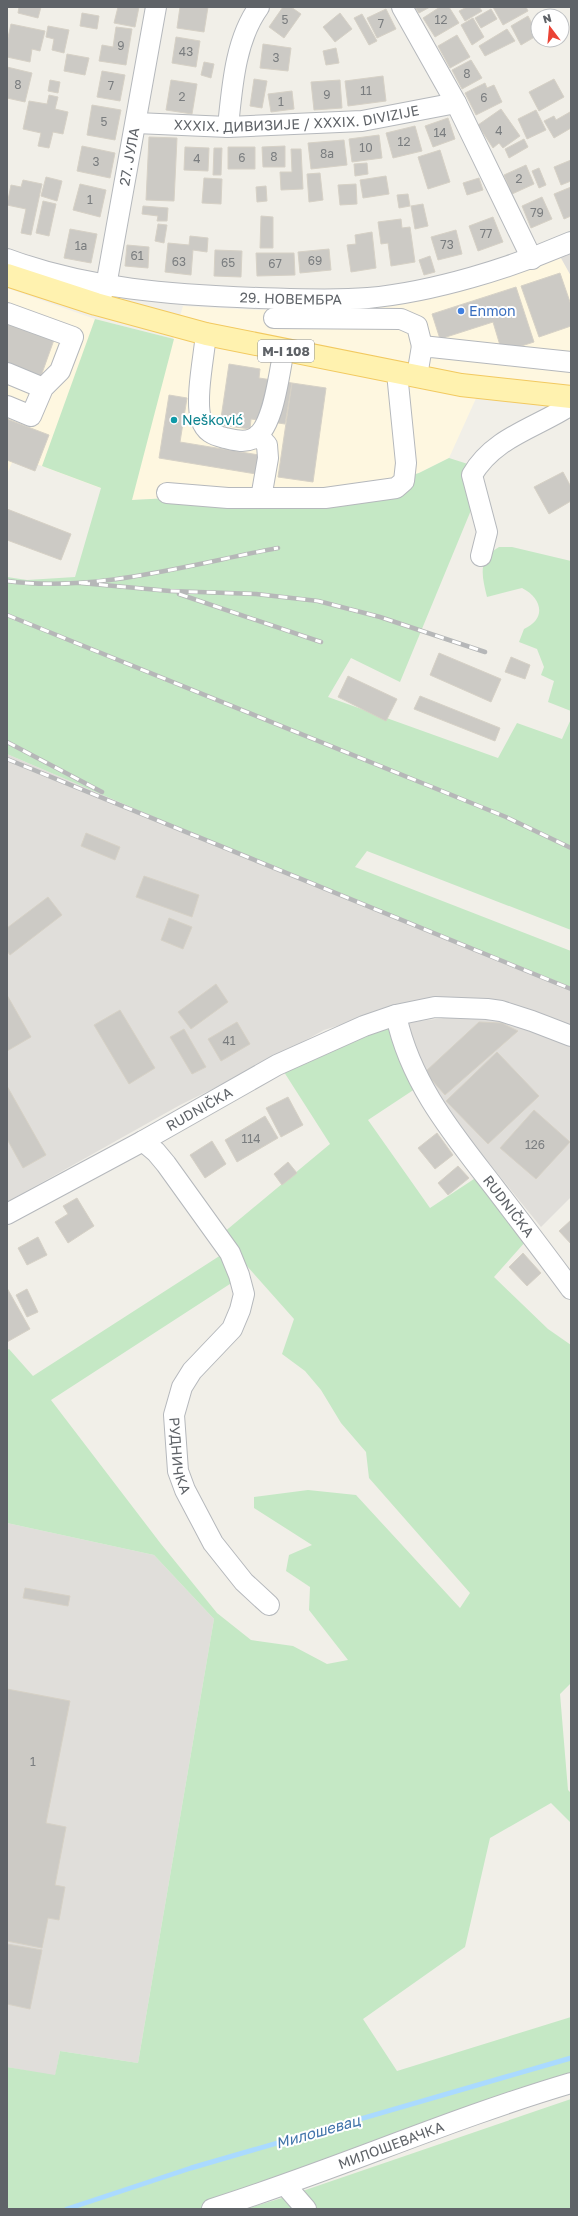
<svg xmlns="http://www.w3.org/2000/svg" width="578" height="2216" font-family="'Golos Text',sans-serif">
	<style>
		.commercial { fill: #fef7e0 }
		.industrial { fill: #e0deda }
		.green { fill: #c5e8c5 }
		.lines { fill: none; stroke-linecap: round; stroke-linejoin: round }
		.stream { stroke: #aadaff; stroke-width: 5 }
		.building { fill: #cccac5; stroke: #d6d1c6 }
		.minor-casing { stroke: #b5b8bc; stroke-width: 22 }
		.major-casing { stroke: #f2c960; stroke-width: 24 }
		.minor { stroke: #fff; stroke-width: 20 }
		.major { stroke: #fff2af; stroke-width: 22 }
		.rail-casing { stroke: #b6b7b8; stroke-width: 4.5 }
		.rail { stroke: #fff; stroke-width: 3; stroke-dasharray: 9; stroke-linecap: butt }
		.shop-dot { fill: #3f7fe0; stroke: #fff; stroke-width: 1.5 }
		.culture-dot { fill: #0f9aa8; stroke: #fff; stroke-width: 1.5 }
		.labels { text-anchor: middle; stroke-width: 4; stroke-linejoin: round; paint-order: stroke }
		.number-label { font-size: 12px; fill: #7a7d7f }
		.shield { fill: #fff; stroke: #8f9295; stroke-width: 1 }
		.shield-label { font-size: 13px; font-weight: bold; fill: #5f6368 }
		.street-label { font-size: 14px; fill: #5f6368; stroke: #fff }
		.shop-label { font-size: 14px; fill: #366cbe; stroke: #fff; text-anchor: start }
		.culture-label { font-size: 14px; fill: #0d838f; stroke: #fff; text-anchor: start }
		.water-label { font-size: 15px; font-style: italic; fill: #4174aa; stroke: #fff }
	</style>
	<rect width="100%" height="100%" fill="#f1efe8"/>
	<path class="commercial" d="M561 258 571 276V404L478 394 449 458 419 473 393 481 322 490 132 500 15 456 7 474V288L95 319 173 339 183 306 259 310 363 307 405 303 458 292Z"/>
	<path class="industrial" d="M571 253V276L561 258Z
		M7 754 224 847 571 987V1025L488 1001 451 997 407 1004 324 1030 263 1064 180 1105 7 1202Z
		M452 1017 499 1021 541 1032 571 1046V1197L541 1227 424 1083 403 1023Z
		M7 1523 154 1555 214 1619 138 2063 60 2051 55 2076 7 2067Z"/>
	<path class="green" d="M95 319 174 339 132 500 322 490 393 481 419 473 449 458 471 465 481 486 400 682 351 658 328 697 498 758 517 723 562 739 571 719V930L367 851 355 867 571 951V987L224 847 7 754V577L27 580 75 577 101 488 42 466Z
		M499 547H512L571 561V711L548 702 554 681 541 675 544 667 537 649 519 642 524 629C547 619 542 598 522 588L487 597C482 576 477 559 499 547Z
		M403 1023 424 1083 368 1120 430 1208 477 1177 526 1241 494 1277 548 1329 571 1345V1683L560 1694 568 1790 571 1793V1823L551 1803 490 1838 465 1947 363 2019 397 2071 571 2017V2085L204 2209H7V2067L55 2075 60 2051 138 2063 214 1619 154 1555 7 1523V1350L9 1349 33 1376 221 1255 233 1282 51 1400 161 1544 217 1613 251 1640 293 1646 327 1664 348 1660 309 1610 310 1587 286 1571 289 1555 312 1545 254 1508V1497L308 1490 356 1495 460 1608 470 1593 369 1478 366 1452 341 1423 321 1390 305 1371 282 1354 294 1319 231 1248 223 1233 330 1144 284 1072 356 1037Z
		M571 2099V2209H246L285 2197Z"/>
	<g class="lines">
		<path class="stream" d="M67 2209 191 2168 571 2058"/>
	</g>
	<path class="building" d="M19 7H41L38 18 18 13Z
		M118 7H139L135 27 114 23Z
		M180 7H208L204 32 177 28Z
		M283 7H291L301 14 284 38 269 27Z
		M415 7H430L419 13Z
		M440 7H449L459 23 435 37 423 18Z
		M467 7H479L482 11 465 21 459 11Z
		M493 7H526L528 11 503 25Z
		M386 9 396 29 377 38 367 18Z
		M491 9 497 19 481 28 475 18Z
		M82 13 99 16 97 29 80 26Z
		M340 13 352 29 335 42 323 27Z
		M362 14 377 41 369 45 354 18Z
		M528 16 538 35 521 45 511 26Z
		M473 18 484 37 472 45 461 25Z
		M11 24 45 31 40 51 32 49 30 62 7 57V42Z
		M48 26 69 30 64 53 52 50 54 39 46 37Z
		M116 27 132 29 126 65 99 61 102 45 113 47Z
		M507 29 515 41 485 56 479 46Z
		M457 35 470 57 450 68 438 46Z
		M176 37 200 41 196 67 172 63Z
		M263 44 291 48 288 71 260 68Z
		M336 48 339 63 326 65 323 51Z
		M67 54 89 58 85 75 64 71Z
		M471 60 482 78 462 89 452 70Z
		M204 62 214 64 211 78 201 75Z
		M7 67 32 73 25 102 7 98Z
		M102 71 125 75 120 101 97 97Z
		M383 76 386 101 348 106 345 81Z
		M254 79 267 81 262 108 250 106Z
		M554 79 564 97 539 111 529 92Z
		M50 80 60 82 58 93 48 91Z
		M171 80 197 84 192 114 166 110Z
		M340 80 342 108 314 110 311 82Z
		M485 83 487 88 494 85 502 102 476 115 465 93Z
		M292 91 294 109 271 112 268 94Z
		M49 95 58 97 55 109 68 112 63 134 53 132 49 148 38 146 41 133 23 129 29 101 47 104Z
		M92 105 121 110 115 140 87 135Z
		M501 109 520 136 503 148 499 143 493 148 478 125Z
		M536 110 546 130 527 139 518 119Z
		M570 112 571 128 554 138 544 121 554 116 556 120Z
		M448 118 455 139 433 147 425 126Z
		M415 126 422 151 393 158 386 133Z
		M379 135 382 158 352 162 349 139Z
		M149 137 177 138 174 201 146 200Z
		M524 139 528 147 509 158 505 149Z
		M344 140 347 165 311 169 308 143Z
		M82 146 115 153 110 178 77 171Z
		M285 146V167H263L262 147Z
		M185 147 209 148 208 171 184 170Z
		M228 147H255V169H228Z
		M214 148H222L221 175H213Z
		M291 149H301L303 189 281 190 280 172H292Z
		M440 150 450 182 428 189 418 157Z
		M571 160V181L561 185 554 167Z
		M367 163 368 174 355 176 354 164Z
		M526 165 534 184 512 194 504 175Z
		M539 168 546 185 539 188 532 171Z
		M320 173 323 200 309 202 307 174Z
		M386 176 389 194 363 198 360 180Z
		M46 177 62 181 57 201 41 196Z
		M204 178 222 179 221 204 202 203Z
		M479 178 483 190 467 195 463 183Z
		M23 180 42 184 31 235 21 233 26 209 7 205 11 185 21 187Z
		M80 184 106 190 100 217 73 210Z
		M356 184 357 204 340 205 338 185Z
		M266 186 267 201 257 202 256 187Z
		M571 187V216L564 219 554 194Z
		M408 194 410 206 399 208 397 195Z
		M542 197 552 219 531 228 522 206Z
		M43 201 56 204 49 236 36 233Z
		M423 204 428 226 415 229 411 206Z
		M143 206 168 208 167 221H157L158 216 142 214Z
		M261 216 273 217V248H260Z
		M493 217 503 242 478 251 469 226Z
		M401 219 402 228 410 227 415 262 391 266 388 243 381 244 378 222Z
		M158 224 167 225 164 243 155 241Z
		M70 229 97 234 91 263 64 258Z
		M456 230 462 254 438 260 431 237Z
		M372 232 376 268 351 272 347 245 356 244 355 235Z
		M190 236 208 238 207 252 193 250 191 275 165 272 168 243 189 245Z
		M127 245 149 247 148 268 125 266Z
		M329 249 331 270 300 273 298 252Z
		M215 250 242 251 241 277 214 276Z
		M256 253H294L295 275 257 276Z
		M430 256 435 272 424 275 419 260Z
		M560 273 571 305V326L539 337 521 286Z
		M516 287 534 342 502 352 493 322 440 339 432 314Z
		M7 319 55 337 41 376 7 363Z
		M229 364 260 369 259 378 292 383 285 424 251 419 250 429 220 425Z
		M292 383 326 388 313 482 278 477Z
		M169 395 187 398 180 442 259 455 256 474 159 458Z
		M7 419 49 435 35 471 7 460Z
		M563 472 571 487V501L549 514 534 487Z
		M7 509 71 534 61 560 7 540Z
		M439 653 501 679 491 702 430 675Z
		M511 657 530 665 525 679 505 672Z
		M348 676 397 699 386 721 338 697Z
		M420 696 500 728 495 741 414 709Z
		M86 833 120 847 115 860 81 846Z
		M144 876 199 895 192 917 136 897Z
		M48 897 62 915 10 955 7 951V928Z
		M169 918 192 927 183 949 161 940Z
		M216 984 228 1002 191 1029 178 1012Z
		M7 995 31 1037 7 1051Z
		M120 1010 155 1068 129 1084 94 1025Z
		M237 1022 250 1044 221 1061 208 1039Z
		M479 1022 502 1023 518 1031 445 1095 425 1072Z
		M184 1029 206 1067 192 1074 170 1037Z
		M497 1052 539 1096 488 1144 446 1101Z
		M7 1086 46 1155 23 1168 7 1139Z
		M288 1097 303 1125 281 1137 266 1108Z
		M534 1110 570 1142 536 1179 500 1148Z
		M265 1116 278 1138 237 1162 225 1140Z
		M437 1133 453 1155 435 1169 418 1148Z
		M212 1141 226 1164 205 1178 190 1155Z
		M288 1162 297 1173 282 1185 274 1174Z
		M458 1166 469 1178 448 1195 438 1183Z
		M77 1198 94 1226 68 1243 55 1222 68 1214 63 1206Z
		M571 1220V1244L559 1231Z
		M38 1237 47 1255 27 1265 18 1248Z
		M523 1253 541 1273 527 1286 509 1267Z
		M7 1288 30 1329 7 1342Z
		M27 1289 38 1312 27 1317 16 1295Z
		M25 1588 70 1596 68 1606 23 1598Z
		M7 1689 70 1701 46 1823 66 1827 55 1885 65 1887 59 1920 48 1918 42 1948 7 1941Z
		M7 1944 42 1950 30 2009 7 2004Z"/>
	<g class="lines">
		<g class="minor-casing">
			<g id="minor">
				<path d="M402 7 456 103 532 259"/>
				<path id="s1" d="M136 123 228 127 362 121 456 103"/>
				<path d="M228 127C232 88 235 40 259 7"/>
				<path id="s2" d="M7 259C88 289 173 295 259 298 295 299 332 301 368 298 433 292 511 268 571 242"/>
				<path id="s3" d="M100 297 106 286 156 7"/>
				<path d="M7 313 73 337 60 371 43 388 31 416 7 406"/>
				<path d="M274 318 401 319 417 326 422 346"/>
				<path d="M206 334C204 356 195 399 201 419 205 432 213 435 225 438 234 440 243 443 252 439 274 431 279 371 284 350"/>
				<path d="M7 373 43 388"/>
				<path d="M417 376 422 346 571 362"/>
				<path d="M167 493 228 498H261L268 458 267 445 258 435"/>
				<path d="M261 498H325L396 488 404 481 406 463 397 373"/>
				<path d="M481 556 487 532 472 475C494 437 536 428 571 405"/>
				<path id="s4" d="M396 1015C410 1083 453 1134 494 1187 520 1221 546 1255 571 1289"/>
				<path id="s5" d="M143 1141 156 1152 166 1164 230 1253 239 1275 244 1294 240 1310 232 1329 192 1371 182 1387 174 1415 178 1471 185 1490 213 1543 244 1582 269 1605"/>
				<path id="s6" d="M7 1214 143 1141 277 1065 364 1026 396 1015 435 1007 487 1009 501 1011 532 1021 571 1036"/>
				<path d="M286 2186 306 2209"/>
				<path id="s7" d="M212 2209C333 2171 449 2119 571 2083"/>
			</g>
		</g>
		<g class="major-casing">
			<path id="major" d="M7 275 96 304 206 334 461 385 571 397"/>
		</g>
		<use href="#minor" class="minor"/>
		<use href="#major" class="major"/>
		<g class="rail-casing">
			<path id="rail" d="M7 581C94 593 192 564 278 548
				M81 583 170 591 256 594 318 601 380 617 485 652
				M179 594 321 642
				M7 615 506 817 571 848
				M7 742 102 792
				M7 759 571 989"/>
		</g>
		<use href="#rail" class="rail"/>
	</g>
	<circle class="shop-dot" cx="461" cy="311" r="4"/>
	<circle class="culture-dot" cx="174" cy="420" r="4"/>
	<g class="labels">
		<g class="number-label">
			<text x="285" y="24">5</text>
			<text x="441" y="24">12</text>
			<text x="381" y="28">7</text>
			<text x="121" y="50">9</text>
			<text x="186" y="56">43</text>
			<text x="276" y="62">3</text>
			<text x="467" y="78">8</text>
			<text x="18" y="89">8</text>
			<text x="111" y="90">7</text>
			<text x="366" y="95">11</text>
			<text x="327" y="99">9</text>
			<text x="182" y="101">2</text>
			<text x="484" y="102">6</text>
			<text x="281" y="106">1</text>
			<text x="104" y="126">5</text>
			<text x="499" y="135">4</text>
			<text x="440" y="137">14</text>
			<text x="404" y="146">12</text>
			<text x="366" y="152">10</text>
			<text x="327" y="158">8a</text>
			<text x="274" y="161">8</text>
			<text x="242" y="162">6</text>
			<text x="197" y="163">4</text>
			<text x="96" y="166">3</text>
			<text x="519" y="183">2</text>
			<text x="90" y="204">1</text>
			<text x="537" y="217">79</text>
			<text x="486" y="238">77</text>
			<text x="447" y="249">73</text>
			<text x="81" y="250">1a</text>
			<text x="137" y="260">61</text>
			<text x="315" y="265">69</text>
			<text x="179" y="266">63</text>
			<text x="228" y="267">65</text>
			<text x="275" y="268">67</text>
			<text x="229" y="1045">41</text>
			<text x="251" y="1143">114</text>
			<text x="535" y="1149">126</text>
			<text x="33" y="1766">1</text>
		</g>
		<rect class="shield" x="258" y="340" width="56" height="22" rx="3"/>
		<g class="shield-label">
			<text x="286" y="356">M-I 108</text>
		</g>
		<g class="street-label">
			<text dy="5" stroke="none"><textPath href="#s1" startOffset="161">XXXIX. ДИВИЗИЈЕ / XXXIX. DIVIZIJE</textPath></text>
			<text dy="5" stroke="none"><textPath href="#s3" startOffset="144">27. ЈУЛА</textPath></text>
			<text dy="5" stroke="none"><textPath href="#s2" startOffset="288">29. НОВЕМБРА</textPath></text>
			<text dy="5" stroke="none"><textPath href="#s6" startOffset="219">RUDNIČKA</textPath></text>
			<text dy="5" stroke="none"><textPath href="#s4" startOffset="224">RUDNIČKA</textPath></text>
			<text dy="5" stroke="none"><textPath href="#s5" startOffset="370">РУДНИЧКА</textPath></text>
			<text dy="5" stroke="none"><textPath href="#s7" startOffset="190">МИЛОШЕВАЧКА</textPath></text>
		</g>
		<g class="shop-label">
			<text x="469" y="316">Enmon</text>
		</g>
		<g class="culture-label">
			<text x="182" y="425">Nešković</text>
		</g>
		<g class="water-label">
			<text transform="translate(318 2132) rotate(-16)" y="5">Милошевац</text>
		</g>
	</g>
	<rect width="578" height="2216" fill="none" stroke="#5f6368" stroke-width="16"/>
	<g transform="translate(550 28) rotate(344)"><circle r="19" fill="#ffffff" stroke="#bfc1c3"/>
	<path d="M0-3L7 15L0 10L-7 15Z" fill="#ea4335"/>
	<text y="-6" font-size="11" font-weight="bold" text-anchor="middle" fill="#5f6368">N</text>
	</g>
</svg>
